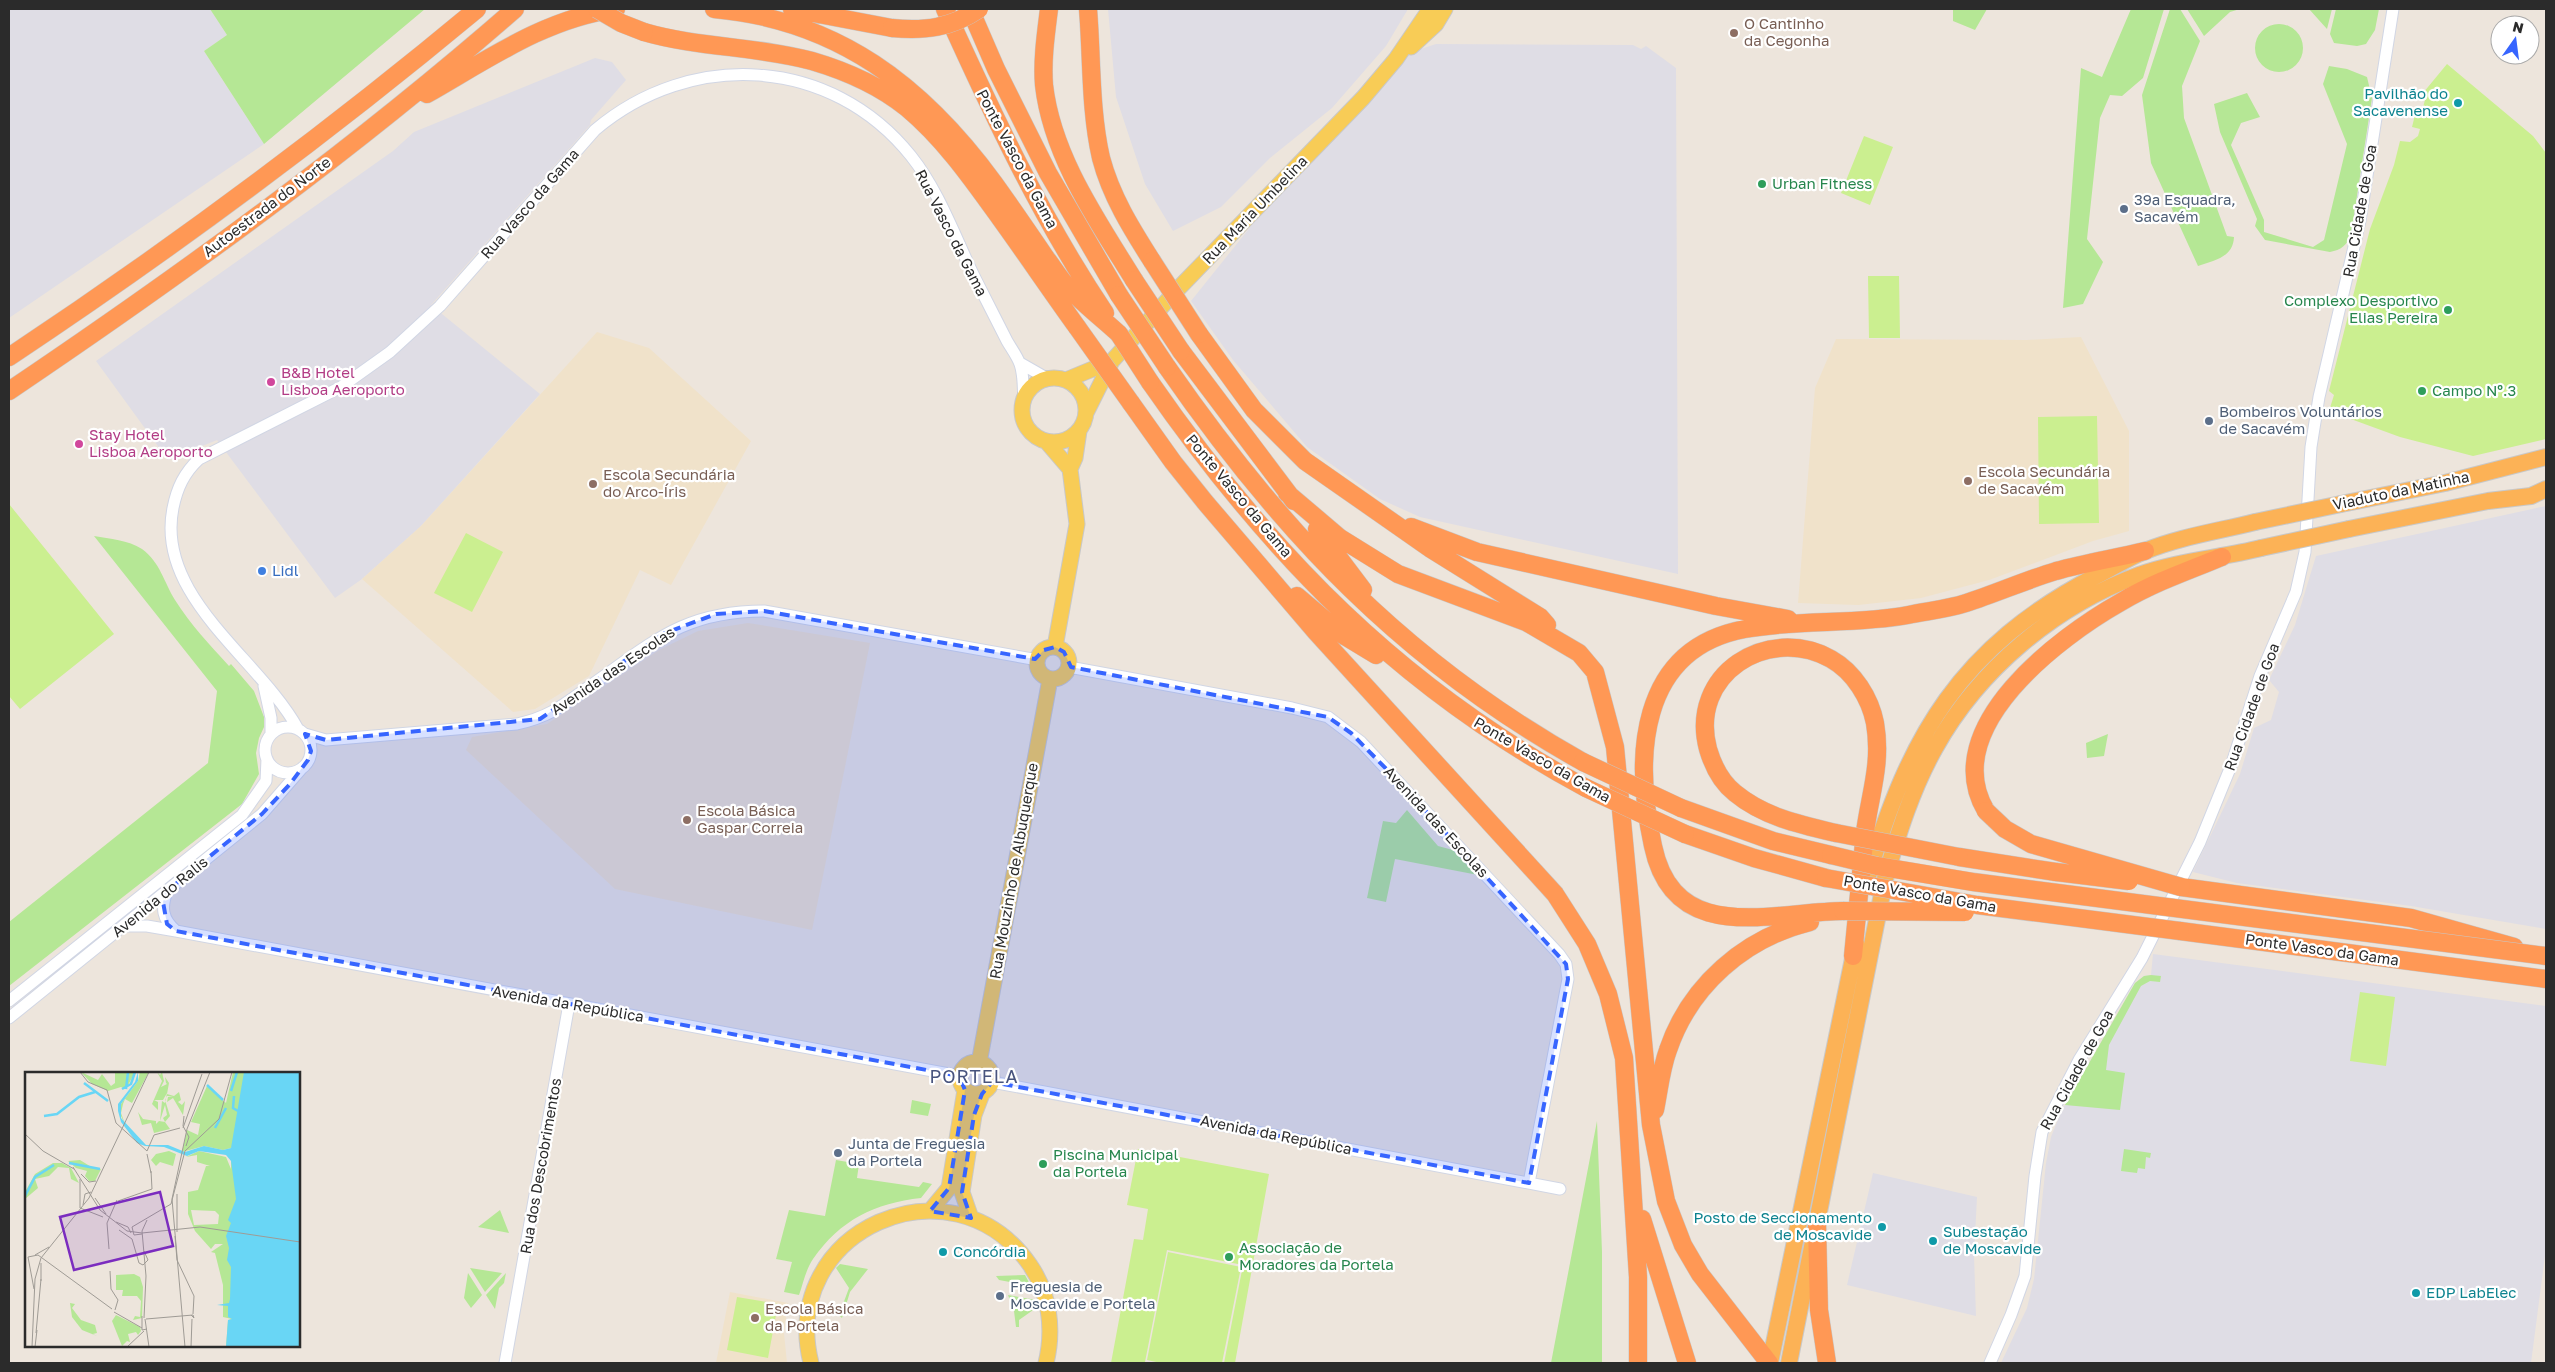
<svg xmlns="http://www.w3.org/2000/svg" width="2555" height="1372" font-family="'Golos Text',sans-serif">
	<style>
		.industrial { fill: #dfdde5 }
		.education { fill: #f0e2ca }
		.green { fill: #b5e795 }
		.pitch { fill: #cbef90 }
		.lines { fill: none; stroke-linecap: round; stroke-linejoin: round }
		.tertiary-casing { stroke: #d1d6e4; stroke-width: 13 }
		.primary-casing { stroke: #c8c8c8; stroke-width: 17 }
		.trunk-casing { stroke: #c8c8c8; stroke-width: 18 }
		.motorway-casing { stroke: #c8c8c8; stroke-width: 19 }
		.tertiary { stroke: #fff; stroke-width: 11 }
		.primary { stroke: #f8cc56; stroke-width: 15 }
		.trunk { stroke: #fcb256; stroke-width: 16 }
		.motorway { stroke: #ff9855; stroke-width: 18 }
		.trunk-bridge-casing { stroke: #c8c8c8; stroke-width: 18; stroke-linecap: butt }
		.motorway-bridge-casing { stroke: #c8c8c8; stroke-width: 19; stroke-linecap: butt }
		.trunk-bridge { stroke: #fcb256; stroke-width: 16 }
		.motorway-bridge { stroke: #ff9855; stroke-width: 18 }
		.marked { fill: #3765ff; fill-opacity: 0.2; stroke: #3765ff; stroke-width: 4; stroke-dasharray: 10 6; stroke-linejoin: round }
		.education-dot { fill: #8d6e63; stroke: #fff; stroke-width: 2 }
		.culture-dot { fill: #0f9aa8; stroke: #fff; stroke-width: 2 }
		.leisure-dot { fill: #2e9e5b; stroke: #fff; stroke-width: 2 }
		.service-dot { fill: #5c6f8a; stroke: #fff; stroke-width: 2 }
		.hotel-dot { fill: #d1479c; stroke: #fff; stroke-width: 2 }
		.shop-dot { fill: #3f7fe0; stroke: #fff; stroke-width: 2 }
		.labels { text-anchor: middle; stroke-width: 4.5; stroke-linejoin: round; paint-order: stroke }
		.education-label { font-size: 15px; fill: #785e54; stroke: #fff; text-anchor: start }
		.culture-label { font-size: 15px; fill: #0d838f; stroke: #fff; text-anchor: start }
		.street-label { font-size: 15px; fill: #2b2b2b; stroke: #fff }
		.leisure-label { font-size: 15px; fill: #27864d; stroke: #fff; text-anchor: start }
		.service-label { font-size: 15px; fill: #4e5e75; stroke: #fff; text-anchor: start }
		.hotel-label { font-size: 15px; fill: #b23c85; stroke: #fff; text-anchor: start }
		.shop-label { font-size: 15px; fill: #366cbe; stroke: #fff; text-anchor: start }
		.quarter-label { font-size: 18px; letter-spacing: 1px; fill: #48547e; stroke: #fff }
		.inset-river { fill: none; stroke: #69d6f5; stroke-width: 2.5 }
		.inset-road { fill: none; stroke: #9f9b95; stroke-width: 1 }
		.view { fill: #7b2cbf; fill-opacity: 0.15; stroke: #7b2cbf; stroke-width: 2.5 }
		.inset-edge { fill: none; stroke: #2b2b2b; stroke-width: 2.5 }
	</style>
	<rect width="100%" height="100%" fill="#ede5dc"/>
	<path class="industrial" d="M9 9H210L227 35 204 51 264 144 9 318Z
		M1108 9H1408L1386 46 1332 108 1270 158 1221 207 1173 231 1145 184 1116 97Z
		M1436 44 1633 45 1641 49 1646 46 1676 68 1678 574 1420 517 1380 499 1307 447 1233 360 1191 301 1256 220 1409 53Z
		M595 58 612 62 626 80 591 120 590 125 431 305 540 394 421 526 362 579 335 598 217 440 168 460 96 361 393 151 414 132Z
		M2546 506V929L2411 906 2237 883 2193 872 2240 774 2254 728 2271 720 2279 692 2269 680 2295 625 2316 556Z
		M2153 954 2546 1006V1248L2531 1363H2001L2027 1308 2034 1279 2046 1163 2051 1137 2061 1112 2135 983 2144 976 2151 975Z
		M1873 1173 1977 1197 1974 1255 1976 1316 1847 1285Z"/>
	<path class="education" d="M597 332 649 348 751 441 671 585 640 570 589 676 535 709 513 712 362 579 421 526Z
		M2081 337 2129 431V531L2093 541 1989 580 1921 598 1858 605 1798 603 1815 388 1836 339 2027 340Z
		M748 623 870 643 812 930 615 889 466 750 472 737 547 724 659 650 698 631Z
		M730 1292 788 1303 784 1333 787 1363H716Z"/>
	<path class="green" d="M210 9H425L264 144 204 51 227 35Z
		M1953 9H1987L1975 30 1953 21Z
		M2131 9H2164L2143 78 2122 96 2110 95 2100 118 2087 239 2103 262 2083 304 2063 308 2081 68 2102 77Z
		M2170 9H2180L2200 41 2182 86 2184 118 2227 236 2234 237C2233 258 2214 260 2198 266L2151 163 2142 95Z
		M2187 9H2240L2230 12 2204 36Z
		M2309 9H2332L2327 29Z
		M2336 9H2379L2375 30 2366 44 2357 46 2334 43 2330 34Z
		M2255 48a24 24 0 1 1 48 0a24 24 0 1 1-48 0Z
		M2329 66 2347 69 2367 77 2372 98 2351 235C2347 245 2341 250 2330 252L2265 240 2255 226 2257 219 2220 132 2214 104 2247 93 2260 117 2241 123 2231 145 2264 220V232L2313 247 2324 240 2347 144 2323 84Z
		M94 536C110 539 128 540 142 549 160 562 164 582 175 600 190 624 210 645 229 666L231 664 254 691 264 717V727L259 738 256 753 259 774 242 804 9 986V922L208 763 217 691Z
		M2108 734 2104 756 2087 758 2086 743Z
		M1407 810 1438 846 1453 850 1478 875 1395 859 1386 902 1367 898 1383 821 1396 823Z
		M2151 975 2161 976 2160 982 2150 981 2141 986 2109 1045 2106 1070 2125 1073 2120 1110 2065 1105 2135 983 2144 976Z
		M912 1100 931 1104 928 1116 910 1113Z
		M1597 1121 1602 1252V1363H1551Z
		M2124 1149 2151 1153 2150 1158 2146 1157 2145 1169 2138 1168 2137 1173 2121 1171Z
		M836 1160 859 1164 857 1178 919 1187 923 1182 932 1184 921 1198C875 1203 840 1220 813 1259 806 1269 803 1284 799 1295L784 1292 792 1262 776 1259 789 1210 825 1216Z
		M500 1210 509 1233 478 1227Z
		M840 1264 868 1269 850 1292 842 1318 839 1315 849 1288 836 1268Z
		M470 1268 502 1273 485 1292Z
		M468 1273 482 1295 471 1308 464 1298Z
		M506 1273 504 1283 499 1288 495 1309 486 1295Z
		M1025 1275 1031 1286 999 1280 996 1276Z
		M1008 1295 1036 1300 1038 1303 1036 1308 1019 1320V1327H1016L1014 1311Z"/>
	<path class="pitch" d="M2447 64 2533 136 2546 153V439L2473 456 2400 437 2329 411 2334 395 2329 391 2370 229 2394 165 2400 141 2410 142 2418 136 2420 129 2412 127 2415 115 2423 116 2424 114 2422 111 2426 96 2423 93Z
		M1864 136 1893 147 1870 205 1841 193Z
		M1868 276H1899L1900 338H1869Z
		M2097 416 2099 523 2039 524 2038 417Z
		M9 504 114 634 20 709 9 696Z
		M466 533 503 552 472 612 434 593Z
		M2360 992 2395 997 2386 1066 2350 1061Z
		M1138 1149 1269 1174 1235 1363H1224L1243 1265 1167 1250 1145 1362 1147 1363H1111L1134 1239 1143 1240 1148 1209 1127 1205Z
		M1168 1252 1241 1267 1222 1363H1161L1147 1360Z
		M737 1297 778 1304 768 1358 727 1350Z"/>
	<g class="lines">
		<g class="tertiary-casing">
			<path id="tertiary" d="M1020 363 1048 379
				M1069 667 1292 708 1328 717 1361 742 1559 954 1566 964 1568 979 1529 1183
				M264 686 271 718V734
				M265 750a23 23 0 1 1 46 0a23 23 0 1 1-46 0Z
				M298 729C260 659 155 597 173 508 177 488 184 473 199 459L341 387 390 352 440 306 595 130C691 49 831 56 911 156 939 191 955 237 974 276 985 298 996 319 1007 341 1011 348 1017 356 1020 364 1024 375 1023 389 1024 401
				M305 734 326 740 517 724C549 717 562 706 587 688 651 644 682 611 764 611L1038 660
				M167 891C161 908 162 919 176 931
				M123 926H147L176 931 960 1076
				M9 1001 242 815 266 781 267 759
				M9 1018 262 814 303 767
				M992 1082 1560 1189
				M505 1363 569 1004
				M1990 1363 2011 1315 2025 1276 2035 1176 2042 1132 2079 1060 2142 958 2200 842 2231 766 2260 676 2296 592 2305 552 2311 447 2319 397 2360 221 2393 9"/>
		</g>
		<g class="primary-casing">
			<path id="primary" d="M1411 47 1436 24 1445 9
				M1022 410a32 32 0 1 1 64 0a32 32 0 1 1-64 0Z
				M1066 380 1112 361
				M1086 413 1112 361 1176 291 1363 98 1396 59 1430 9
				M1046 441 1070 469 1077 524 1055 647
				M1070 469 1075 458 1079 431
				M1037 663a16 16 0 1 1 32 0a16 16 0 1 1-32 0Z
				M960 1078a16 16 0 1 1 32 0a16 16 0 1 1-32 0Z
				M979 1063 1050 679
				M930 1211 949 1188 965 1090
				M971 1218 962 1192 974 1115 982 1094
				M811 1363C778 1230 952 1153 1030 1265 1050 1294 1054 1330 1046 1363"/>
		</g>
		<g class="trunk-casing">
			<path id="trunk" d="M2341 504 2445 483 2546 457
				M2349 529 2488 501 2531 496 2546 489
				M1868 876C1909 735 1961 647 2094 577 2111 569 2127 558 2145 551 2179 537 2219 531 2255 522
				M1770 1363 1856 944
				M1789 1363 1885 879C1898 834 1912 789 1935 748 1979 669 2055 606 2139 575 2178 561 2221 558 2261 548"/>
		</g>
		<g class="motorway-casing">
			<path id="motorway" d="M714 9C838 20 923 86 994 183 1012 208 1029 233 1046 258 1054 268 1060 280 1069 288 1084 305 1103 319 1119 334
				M792 9 892 28
				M945 9C992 113 1041 218 1105 313
				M970 9 996 69 1048 173 1119 295
				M1049 9C1046 33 1042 60 1044 85 1052 156 1097 220 1134 280
				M1088 9C1092 58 1090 110 1101 158 1111 196 1131 228 1152 261
				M644 32C699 48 757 46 812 61 846 71 880 86 907 108 944 139 972 179 1000 218 1026 254 1051 291 1077 327
				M427 94C487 60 546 18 616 9
				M1199 334 1254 410 1305 461 1431 549 1540 617 1547 625
				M1181 351 1294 501
				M9 357C170 250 328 133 477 9
				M1167 367C1282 533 1404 662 1583 762
				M1150 382C1270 555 1400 688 1586 788
				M9 391C184 273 356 148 515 9
				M1131 403 1173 462 1205 502 1316 632 1555 894 1587 944 1608 994 1624 1058 1638 1277V1363
				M1287 493 1340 538 1398 574 1526 622 1579 653 1595 672 1615 747 1651 1125 1666 1201 1683 1245 1700 1274 1769 1363
				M1411 527 1477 552 1716 606 1788 619
				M1317 529 1363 590
				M1297 596 1343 635 1376 655
				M1681 808 1773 841 1831 855
				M1986 811C1937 728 2059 637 2121 602 2153 583 2187 571 2222 557
				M1836 833C1801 825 1764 817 1735 793 1721 782 1713 766 1708 749 1688 674 1768 624 1831 659 1854 672 1870 698 1875 723 1882 764 1870 794 1865 832 1861 873 1857 915 1853 956
				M1685 834 1754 858 1826 878
				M1959 857 2056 872
				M2181 887 2411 918 2514 947
				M1843 911C1770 912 1674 946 1653 846 1634 759 1637 649 1745 629 1799 619 1855 625 1908 615 1927 611 1948 609 1966 603 1997 593 2026 580 2056 571 2085 563 2116 558 2145 551
				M2180 931 2546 979
				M1655 1110C1659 1090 1661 1069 1668 1050 1690 985 1745 938 1810 922
				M1642 1219 1687 1363
				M1817 1223 1819 1310 1827 1363"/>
		</g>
		<use href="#tertiary" class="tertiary"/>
		<use href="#primary" class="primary"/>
		<use href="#trunk" class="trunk"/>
		<use href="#motorway" class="motorway"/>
		<g class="trunk-bridge-casing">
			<path id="trunk-bridge" d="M2255 522 2341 504
				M2261 548 2349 529"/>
		</g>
		<g class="motorway-bridge-casing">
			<path id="motorway-bridge" d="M597 9 621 23 644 32
				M892 28C925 31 951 28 979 9
				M1152 261 1199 334
				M1134 280 1181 351
				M1119 295 1167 367
				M1077 327 1131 403
				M1119 334 1150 382
				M1583 762 1681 808
				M1586 788 1685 834
				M1986 811 2005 829 2031 844 2181 887
				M1836 833 1959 857
				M1831 855 1877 866 1973 882 2546 956
				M2056 872 2129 881
				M1826 878 1977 905 2180 931
				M1843 911 1965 912"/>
		</g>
		<use href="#trunk-bridge" class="trunk-bridge"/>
		<use href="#motorway-bridge" class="motorway-bridge"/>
	</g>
	<path class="marked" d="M764 611 1035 659 1044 650 1055 647 1064 652 1071 667 1328 717 1351 733 1401 784 1566 964 1568 979 1529 1183 992 1082 982 1094 974 1115 962 1192 971 1218 930 1211 949 1188 965 1090 959 1076 176 931 167 924 163 902 167 891 262 814 290 784 308 760 311 751 305 734 326 740 540 719 665 633 716 614Z"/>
	<g class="education-dot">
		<circle cx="1734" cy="33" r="5"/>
		<circle cx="1968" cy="481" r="5"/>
		<circle cx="593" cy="484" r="5"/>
		<circle cx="687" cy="820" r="5"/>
		<circle cx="755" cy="1318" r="5"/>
	</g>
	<g class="culture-dot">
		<circle cx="2458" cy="103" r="5"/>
		<circle cx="1882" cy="1227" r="5"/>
		<circle cx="1933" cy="1241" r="5"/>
		<circle cx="943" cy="1252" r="5"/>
		<circle cx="2416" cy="1293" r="5"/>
	</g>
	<g class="leisure-dot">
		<circle cx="1762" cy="184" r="5"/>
		<circle cx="2448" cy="310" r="5"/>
		<circle cx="2422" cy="391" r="5"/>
		<circle cx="1043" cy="1164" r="5"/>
		<circle cx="1229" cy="1257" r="5"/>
	</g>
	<g class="service-dot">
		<circle cx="2124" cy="209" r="5"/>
		<circle cx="2209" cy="421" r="5"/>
		<circle cx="838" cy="1153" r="5"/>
		<circle cx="1000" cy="1296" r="5"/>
	</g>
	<g class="hotel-dot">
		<circle cx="271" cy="382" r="5"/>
		<circle cx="79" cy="444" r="5"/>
	</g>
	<circle class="shop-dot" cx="262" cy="571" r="5"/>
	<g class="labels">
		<g class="education-label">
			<text x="1744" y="29">O Cantinho<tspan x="1744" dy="17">da Cegonha</tspan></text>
			<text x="1978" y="477">Escola Secundária<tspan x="1978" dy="17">de Sacavém</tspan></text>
			<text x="603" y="480">Escola Secundária<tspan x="603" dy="17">do Arco-Íris</tspan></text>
			<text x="697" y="816">Escola Básica<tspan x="697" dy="17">Gaspar Correia</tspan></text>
			<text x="765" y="1314">Escola Básica<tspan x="765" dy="17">da Portela</tspan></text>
		</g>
		<g class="culture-label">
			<text x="2448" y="99" text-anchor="end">Pavilhão do<tspan x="2448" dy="17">Sacavenense</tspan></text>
			<text x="1872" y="1223" text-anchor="end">Posto de Seccionamento<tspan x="1872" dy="17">de Moscavide</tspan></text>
			<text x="1943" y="1237">Subestação<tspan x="1943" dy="17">de Moscavide</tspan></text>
			<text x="953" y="1257">Concórdia</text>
			<text x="2426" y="1298">EDP LabElec</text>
		</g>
		<g class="street-label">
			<text transform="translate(1017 159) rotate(62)" y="5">Ponte Vasco da Gama</text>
			<text transform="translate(530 204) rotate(-49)" y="5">Rua Vasco da Gama</text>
			<text transform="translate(267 207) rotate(-37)" y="5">Autoestrada do Norte</text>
			<text transform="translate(1255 210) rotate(-46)" y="5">Rua Maria Umbelina</text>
			<text transform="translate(2360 211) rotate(-80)" y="5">Rua Cidade de Goa</text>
			<text transform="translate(951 233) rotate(63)" y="5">Rua Vasco da Gama</text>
			<text transform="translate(2401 491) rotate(-12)" y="5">Viaduto da Matinha</text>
			<text transform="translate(1239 496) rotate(50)" y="5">Ponte Vasco da Gama</text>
			<text transform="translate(613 671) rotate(-34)" y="5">Avenida das Escolas</text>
			<text transform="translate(2252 707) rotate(-70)" y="5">Rua Cidade de Goa</text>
			<text transform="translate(1542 760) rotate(30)" y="5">Ponte Vasco da Gama</text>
			<text transform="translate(1436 822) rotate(47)" y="5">Avenida das Escolas</text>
			<text transform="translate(1014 871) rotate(-80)" y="5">Rua Mouzinho de Albuquerque</text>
			<text transform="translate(1920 894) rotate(10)" y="5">Ponte Vasco da Gama</text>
			<text transform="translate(160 897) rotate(-39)" y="5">Avenida do Ralis</text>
			<text transform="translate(2322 950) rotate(8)" y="5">Ponte Vasco da Gama</text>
			<text transform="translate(568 1004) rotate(10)" y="5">Avenida da República</text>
			<text transform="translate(2077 1070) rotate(-61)" y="5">Rua Cidade de Goa</text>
			<text transform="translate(1276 1135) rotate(11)" y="5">Avenida da República</text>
			<text transform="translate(541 1166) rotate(-80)" y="5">Rua dos Descobrimentos</text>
		</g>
		<g class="leisure-label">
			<text x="1772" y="189">Urban Fitness</text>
			<text x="2438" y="306" text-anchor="end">Complexo Desportivo<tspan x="2438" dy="17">Elias Pereira</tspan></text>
			<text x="2432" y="396">Campo Nº.3</text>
			<text x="1053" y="1160">Piscina Municipal<tspan x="1053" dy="17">da Portela</tspan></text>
			<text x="1239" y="1253">Associação de<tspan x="1239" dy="17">Moradores da Portela</tspan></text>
		</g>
		<g class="service-label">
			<text x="2134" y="205">39ª Esquadra,<tspan x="2134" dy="17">Sacavém</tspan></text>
			<text x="2219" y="417">Bombeiros Voluntários<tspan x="2219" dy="17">de Sacavém</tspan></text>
			<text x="848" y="1149">Junta de Freguesia<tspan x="848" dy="17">da Portela</tspan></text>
			<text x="1010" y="1292">Freguesia de<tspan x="1010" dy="17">Moscavide e Portela</tspan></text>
		</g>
		<g class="hotel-label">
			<text x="281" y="378">B&amp;B Hotel<tspan x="281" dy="17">Lisboa Aeroporto</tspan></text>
			<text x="89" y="440">Stay Hotel<tspan x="89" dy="17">Lisboa Aeroporto</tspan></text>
		</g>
		<g class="shop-label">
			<text x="272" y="576">Lidl</text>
		</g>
		<g class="quarter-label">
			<text x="974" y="1083">PORTELA</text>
		</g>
	</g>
	<g transform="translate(25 1072)">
		<rect width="275" height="275" fill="#ede5dc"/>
		<path d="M56 0 73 8 77 2 86 14 90 11V0H110L101 17 96 15 83 19 67 12ZM115 0H124L107 31 100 27 98 32 96 41 100 52 95 42 96 32 113 9ZM132 0 135 3 137 0 139 9 136 15 142 12 141 11 140 5 144 11 142 22 149 24 154 20 156 28 153 30 157 33 160 29 158 43 148 26 142 30 143 25 148 24H142L140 28 145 44 140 50 138 46 142 43 140 33 135 49 137 29 140 31 142 21 138 28H129L133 30V38L127 32 137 9ZM208 0H232L228 42 206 76 198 78 179 74 157 80 162 58 173 63 175 52 166 50 182 14 201 31ZM113 40 118 47 131 49V52L134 49 140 50 145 57 129 61 126 51 117 53ZM144 79 151 82 148 94 135 90 131 94 126 88 131 82ZM174 79 201 85 206 97V89L216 90 214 198 204 266 201 275 203 248 207 247 198 245V213L190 181 186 180 198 172H190L186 177 170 159 163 142V120L173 118 181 94H185L172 90V83L161 85ZM166 138 190 139 194 143 193 152 169 153ZM55 88 68 96 76 97 70 109H64L60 104 62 99 51 96 43 89ZM28 91H37L46 96 54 111 46 107 44 96 33 95 24 104 10 107 13 116 0 127V120L10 102ZM109 202 115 205 118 215 117 246 108 248 110 244 115 245 116 229 112 224H97L98 218H91V203ZM45 231 50 232 47 236 56 248 70 253 72 261 68 262 72 264 57 258 47 245ZM91 243 115 255 116 259 113 263 111 260 103 262 105 270 102 269 97 274 87 249Z" fill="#b5e795" fill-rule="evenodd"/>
		<path d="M113 0V9L96 32V46L121 73H143L160 80 179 74 198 78 206 76 219 0H275V275H201L203 248 207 247 203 245V234L192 233 204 231 205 227 206 195 202 188 204 176 201 164 206 151 203 148 211 127 206 89 201 83 174 79 162 84 139 75 120 74 112 71 96 50 93 39V32L110 10Z" fill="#69d6f5"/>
		<path class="inset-river" d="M59 11 83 29M182 13 198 28M97 17 106 12 110 0M101 17 103 0M206 19 212 0M209 24 208 36 213 39M19 44 32 42 54 25 70 20M190 56 201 36M44 91 75 97M0 124 10 105 29 93"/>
		<path class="inset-road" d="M55 0 63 10 82 18 91 51 122 79M159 44 158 54 164 65 161 74M158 56 177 2M0 62 18 79 49 97M122 79 129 63 155 56M122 82 126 101M48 95 75 138 102 159 117 161 175 155 275 170M56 102 64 110 71 109M55 107V136L78 145M152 122V160M70 126 81 142M93 129 127 117 126 99M58 133 60 122 66 120M91 150 103 155 106 161M94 158 107 167 114 191 118 193 123 188 119 179M117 162 109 163 107 155 146 132 160 79 194 47 207 0M150 164 152 188 169 224 168 242M84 177 82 151 92 128M10 183 24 175M85 199 86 217 93 228 90 238M16 209V191M9 217 3 185 13 183 87 237M89 240 117 256M117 244V258L122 257M119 246 121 204 117 159 122 148M120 247 124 275M121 247 168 243 169 246 166 243M11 261 16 207M7 275 10 207 16 186 64 126 124 0M10 275 12 258M102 275 119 259M160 275 147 127 162 57 185 0M166 275 167 247"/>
		<path class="view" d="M135 120 148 174 49 198 35 145Z"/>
		<rect width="275" height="275" class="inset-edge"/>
	</g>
	<rect width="2555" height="1372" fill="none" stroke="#2b2b2b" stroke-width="20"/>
	<g transform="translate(2515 40) rotate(14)"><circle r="24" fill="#ffffff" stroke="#aaaaaa"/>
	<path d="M0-4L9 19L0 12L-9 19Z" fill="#3765ff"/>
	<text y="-8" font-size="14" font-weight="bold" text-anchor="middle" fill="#2b2b2b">N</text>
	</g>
</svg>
